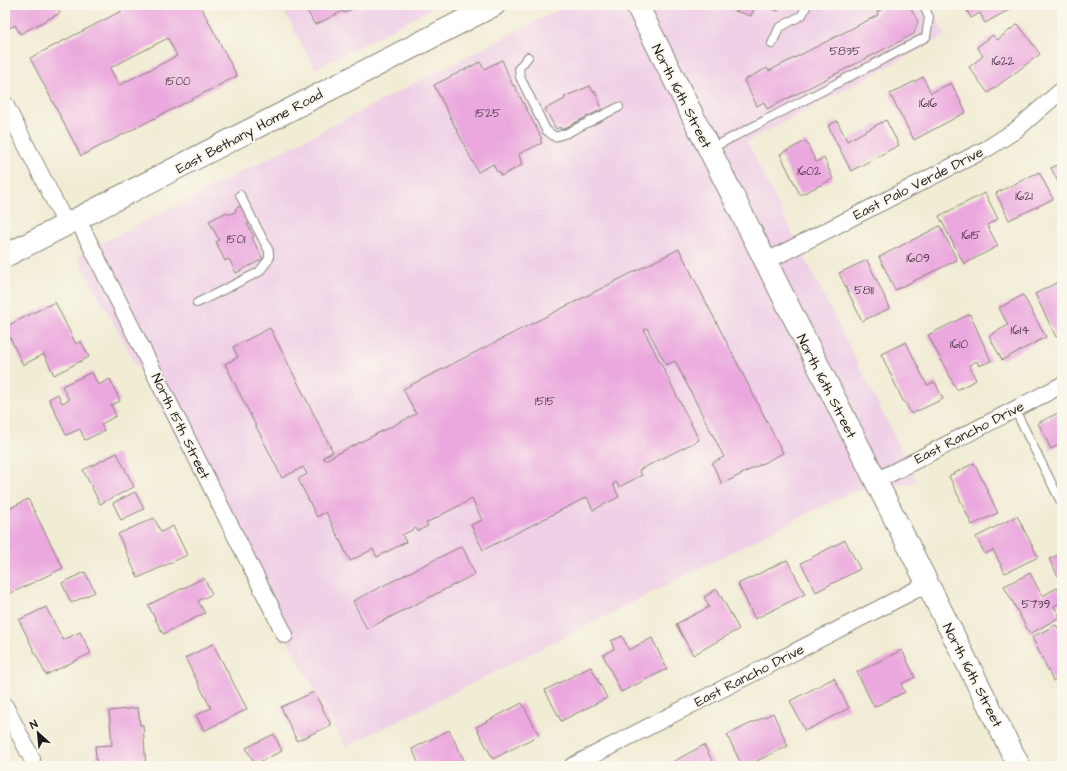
<svg xmlns="http://www.w3.org/2000/svg" width="1067" height="771" font-family="'Architects Daughter',sans-serif">
	<style>
		.built { fill: #efd0e6 }
		.building { fill: #eba8de; fill-rule: evenodd }
		.lines { fill: none; stroke-linecap: round; stroke-linejoin: round }
		.service-casing { stroke: #868478; stroke-width: 10 }
		.minor-casing { stroke: #868478; stroke-width: 18 }
		.secondary-casing { stroke: #868478; stroke-width: 24 }
		.service { stroke: #fff; stroke-width: 8 }
		.minor { stroke: #fff; stroke-width: 16 }
		.secondary { stroke: #fff; stroke-width: 22 }
		.labels { text-anchor: middle; stroke-width: 4; stroke-linejoin: round; paint-order: stroke }
		.number-label { font-size: 12px; fill: #503f4c }
		.street-label { font-size: 14px; fill: #1c1c1c; stroke: #fbf7ec }
	</style>
	<rect width="100%" height="100%" fill="#fbf7ec"/>
	<filter id="ink" filterUnits="userSpaceOnUse"><feTurbulence type="fractalNoise" baseFrequency=".025" numOctaves="2"/><feDisplacementMap in="SourceGraphic" scale="8" xChannelSelector="R" yChannelSelector="G"/><feConvolveMatrix kernelMatrix="1 2 1 2 8 2 1 2 1" color-interpolation-filters="sRGB"/></filter>
	<filter id="wash" filterUnits="userSpaceOnUse"><feTurbulence type="fractalNoise" baseFrequency=".012" numOctaves="4" result="noise"/><feDisplacementMap in="SourceGraphic" scale="16" xChannelSelector="R" yChannelSelector="G"/><feGaussianBlur stdDeviation="0.9" result="paint"/><feColorMatrix in="noise" values="0 0 0 0 0 0 0 0 0 0 0 0 0 0 0 0 0 1.4 0 .05"/><feComposite in="paint" operator="in"/></filter>
	<g filter="url(#wash)">
		<rect width="100%" height="100%" fill="#f1ecd4"/>
		<path class="built" d="M281 5H439L315 69Z
			M568 5H930L945 36 747 142 917 482 851 492 346 747 77 256Z"/>
		<g id="blocks">
			<path class="building" d="M5 5H56L60 13 20 34 15 25 10 28 5 18Z
				M133 5H200L237 76 81 156 30 58ZM168 38 177 56 119 85 110 68Z
				M304 5H355L356 7 344 13 343 11 315 25Z
				M724 5H755L751 16 723 7Z
				M760 5H780L778 11Z
				M890 5H909L918 21 914 34 767 109 764 102 757 106 744 80 767 68 769 71 878 15 877 12Z
				M964 5H1011L1012 8 985 23 980 13 971 18Z
				M1018 24 1040 54 988 93 969 67 983 56 977 47 993 35 997 40Z
				M502 60 513 86 514 85 542 139 540 140 542 143 519 154 522 165 501 176 499 171 497 172 493 164 478 172 434 85 480 62 484 69Z
				M923 77 931 93 951 83 966 112 914 140 890 94Z
				M590 86 593 92 595 91 602 109 561 130 560 127 556 129 545 109 565 99 564 97Z
				M886 120 899 145 851 171 828 126 837 121 847 141Z
				M806 141 816 162 824 158 833 179 800 195 780 154Z
				M1062 163V190L1051 168Z
				M1039 172 1053 199 1009 220 996 193Z
				M985 193 998 219 987 225 998 246 964 264 939 216Z
				M241 206 250 223 247 224 254 237 252 238 263 259 236 273 229 259 225 261 216 242 219 240 209 221 227 212 229 215 236 211 235 209Z
				M940 226 957 260 895 290 879 257Z
				M679 249 783 453 722 484 712 463 724 457 675 361 666 365 647 328 644 330 699 440 639 470 642 475 619 487 616 482 613 484 619 497 593 510 587 497 483 550 471 525 482 520 472 499 426 523 428 526 418 531 416 528 402 535 406 542 377 557 373 549 350 561 326 512 317 517 298 479 307 474 303 467 282 478 225 364 238 357 233 347 270 328 333 452 323 457 325 460 416 414 403 389Z
				M867 260 890 308 862 321 839 273Z
				M1062 280V334L1056 337 1035 294Z
				M1023 295 1046 337 1002 360 989 336 1008 325 999 308Z
				M55 302 76 344 81 341 89 357 54 375 44 354 23 365 5 327Z
				M970 314 991 361 979 366 977 361 969 365 976 380 957 390 928 335Z
				M906 342 927 385 935 382 943 399 911 414 905 402 904 403 881 354Z
				M92 372 98 385 110 379 120 401 111 405 116 416 101 424 104 431 85 440 80 429 66 435 49 399 58 394 62 403 69 400 62 386Z
				M1058 413 1060 417 1062 416V443L1051 449 1038 423Z
				M117 453 134 487 100 504 83 470Z
				M974 463 998 513 972 525 949 476Z
				M135 492 144 509 121 520 113 503Z
				M28 499 63 568 5 596V511Z
				M1017 516 1038 557 1005 573 993 550 985 554 976 537Z
				M154 518 161 532 173 526 187 555 138 578 118 534Z
				M845 540 860 569 816 592 801 563Z
				M462 546 475 574 367 629 353 601Z
				M1062 553V573L1058 576 1049 559Z
				M787 560 805 594 755 619 738 584Z
				M85 572 95 592 71 603 62 583Z
				M1030 573 1042 596 1057 588 1062 598V602L1054 606 1060 617 1030 634 1004 586Z
				M204 578 212 594 198 601 205 613 163 634 148 605Z
				M717 589 739 629 693 655 676 624 709 607 704 597Z
				M46 607 63 640 80 632 91 653 46 675 19 620Z
				M1056 625 1062 635V677L1053 681 1032 637Z
				M622 636 629 650 652 638 667 669 621 692 603 655 614 649 611 641Z
				M213 644 247 709 204 731 196 715 211 708 185 658Z
				M902 650 915 677 901 684 905 692 874 707 857 672Z
				M591 667 607 698 561 721 545 690Z
				M834 678 849 708 805 731 790 701Z
				M314 692 331 725 297 741 281 707Z
				M522 703 539 735 493 759 476 727Z
				M138 708 140 725H143L146 766H97L95 746 112 745 109 711Z
				M773 713 788 746 746 766H742L727 735Z
				M449 730 467 766H420L412 749Z
				M274 734 282 751 255 764 246 748Z
				M704 745 715 766H665Z"/>
		</g>
	</g>
	<g filter="url(#ink)">
		<use href="#blocks" fill-opacity="0" stroke="#868478" stroke-width="1"/>
		<g class="lines">
			<g class="service-casing">
				<path id="service" d="M772 44 779 28 802 15 807 5
					M528 57 519 68 520 77 546 130 555 137 567 133 619 107
					M710 149 926 37 929 17 923 5
					M197 303 259 272 269 259V251L240 195
					M1014 408 1062 504"/>
			</g>
			<g class="minor-casing">
				<path id="minor" d="M5 104 66 224
					M77 218 285 635
					M765 262 988 148 1016 130 1062 90
					M876 481 1062 385
					M5 706 32 759
					M572 766 927 584"/>
			</g>
			<g class="secondary-casing">
				<path id="secondary" d="M637 5 1019 766
					M5 256 494 5"/>
			</g>
			<use href="#service" class="service"/>
			<use href="#minor" class="minor"/>
			<use href="#secondary" class="secondary"/>
		</g>
	</g>
	<g class="labels">
		<g class="number-label">
			<text x="845" y="55">5835</text>
			<text x="1003" y="65">1622</text>
			<text x="178" y="85">1500</text>
			<text x="928" y="107">1616</text>
			<text x="488" y="117">1525</text>
			<text x="809" y="175">1602</text>
			<text x="1024" y="200">1621</text>
			<text x="971" y="239">1615</text>
			<text x="236" y="243">1501</text>
			<text x="918" y="262">1609</text>
			<text x="864" y="294">5811</text>
			<text x="1020" y="334">1614</text>
			<text x="959" y="348">1610</text>
			<text x="545" y="405">1515</text>
			<text x="1036" y="608">5739</text>
		</g>
		<g class="street-label">
			<text transform="translate(682 96) rotate(63)" y="5">North 16th Street</text>
			<text transform="translate(249 131) rotate(-28)" y="5">East Bethany Home Road</text>
			<text transform="translate(918 183) rotate(-27)" y="5">East Palo Verde Drive</text>
			<text transform="translate(827 386) rotate(63)" y="5">North 16th Street</text>
			<text transform="translate(181 426) rotate(64)" y="5">North 15th Street</text>
			<text transform="translate(969 432) rotate(-27)" y="5">East Rancho Drive</text>
			<text transform="translate(749 675) rotate(-27)" y="5">East Rancho Drive</text>
			<text transform="translate(973 675) rotate(63)" y="5">North 16th Street</text>
		</g>
	</g>
	<rect width="1067" height="771" fill="none" stroke="#fbf7ec" stroke-width="20"/>
	<g transform="translate(38 733) rotate(333)" stroke="#fbf7ec" stroke-width="3" paint-order="stroke">
	<path d="M0-3L7 15L0 10L-7 15Z" fill="#1c1c1c"/>
	<text y="-6" font-size="11" font-weight="bold" text-anchor="middle" fill="#1c1c1c">N</text>
	</g>
</svg>
